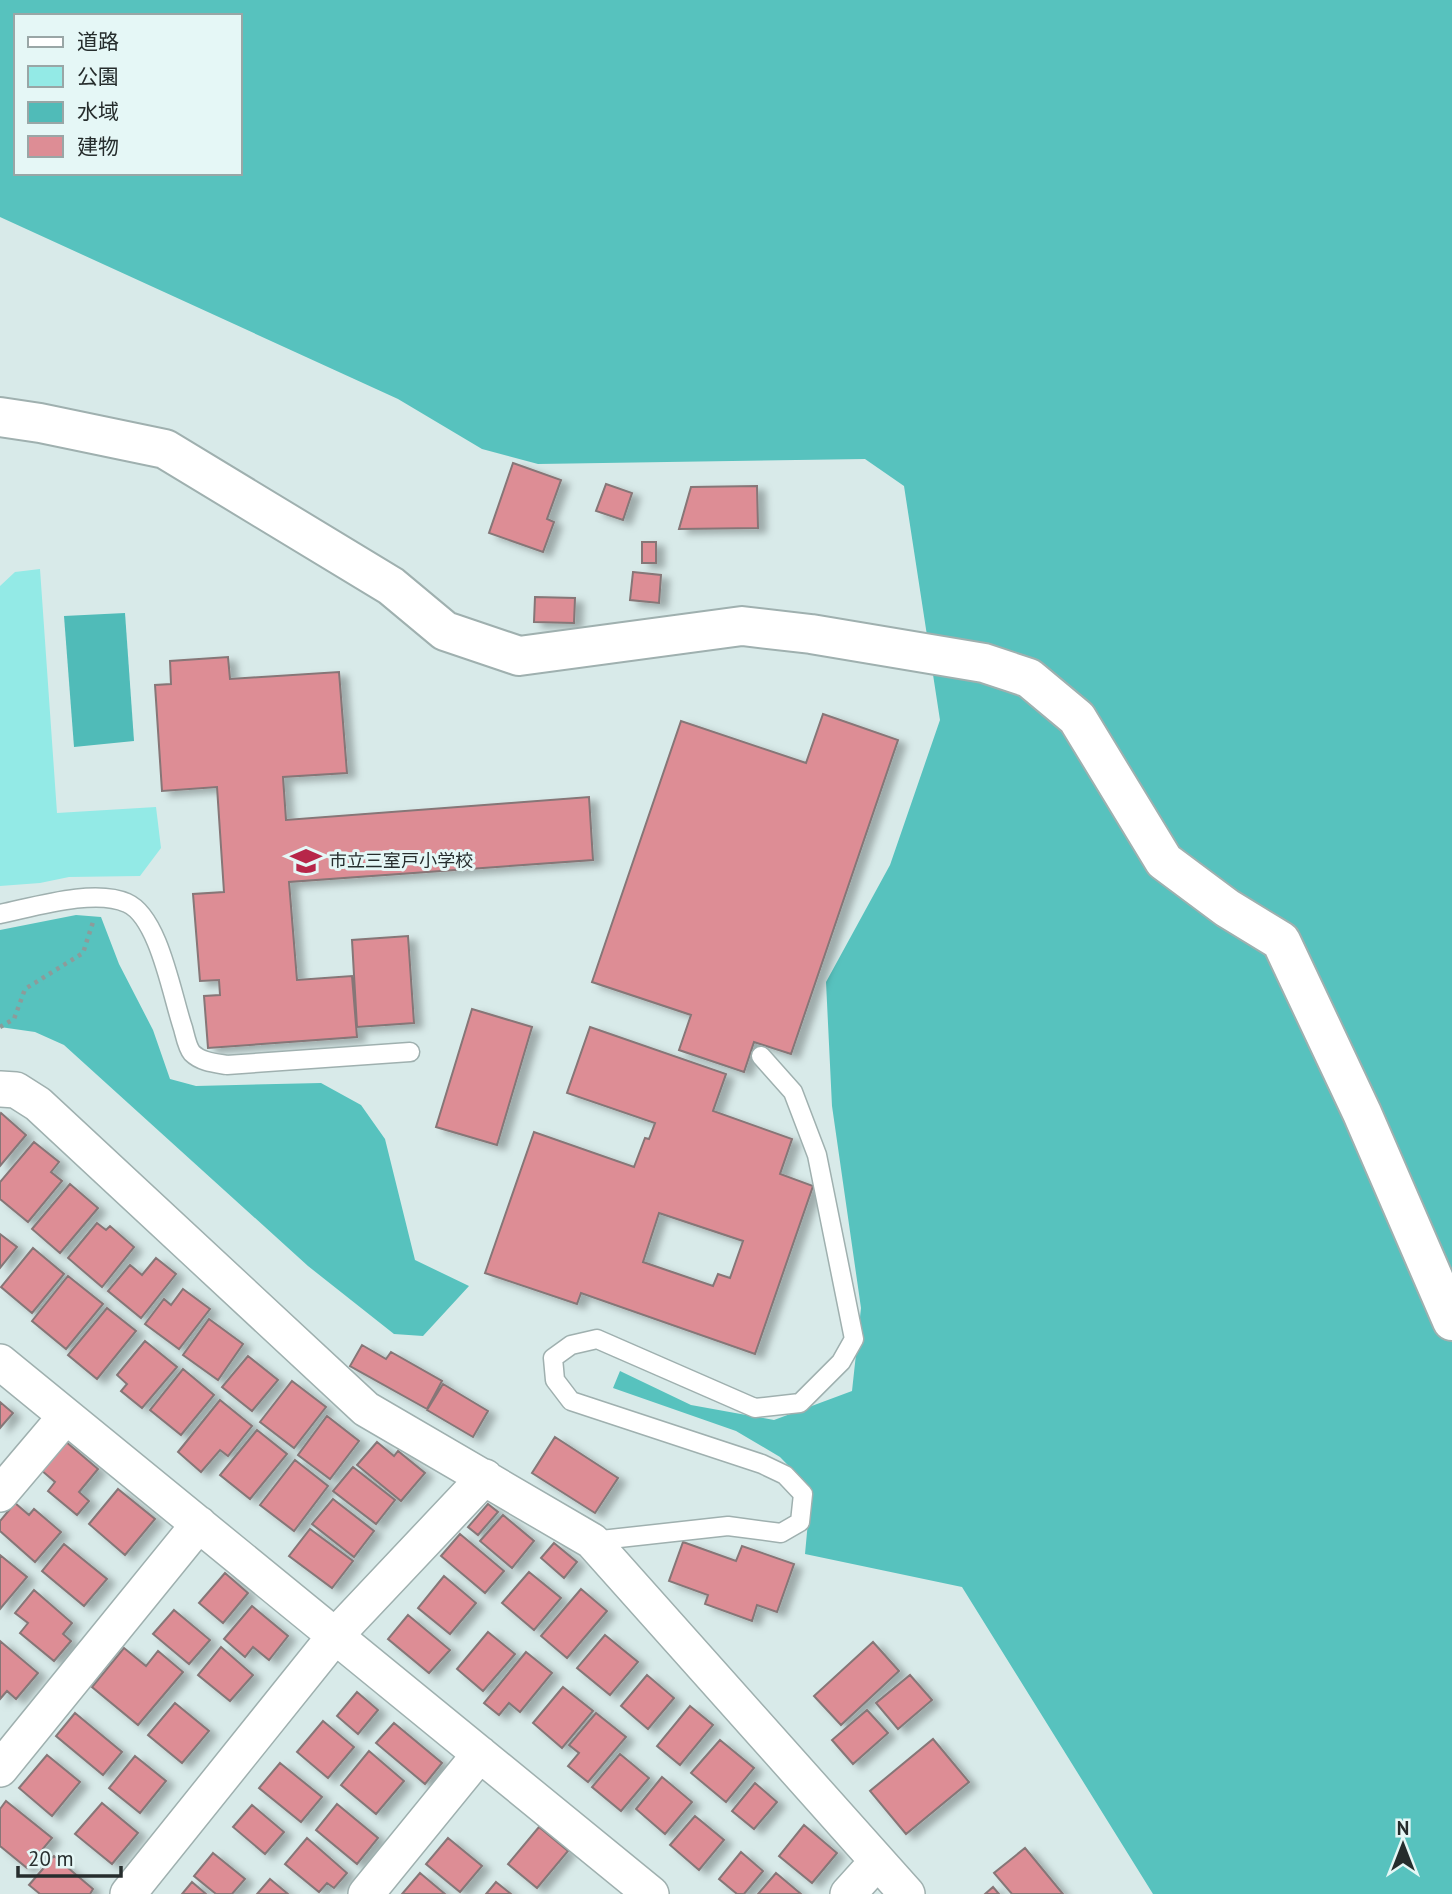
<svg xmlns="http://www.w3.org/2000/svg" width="1452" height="1894" font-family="'PT Sans','Noto Sans JP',sans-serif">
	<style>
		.green { fill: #93eae6 }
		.forest { fill: #57c2be; fill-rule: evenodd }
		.water { fill: #50bbb8 }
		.building { fill: #dd8d95; stroke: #867677; stroke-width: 2; fill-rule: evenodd; filter: url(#shadow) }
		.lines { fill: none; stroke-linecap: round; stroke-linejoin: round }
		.lane-casing { stroke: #9fb0af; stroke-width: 21 }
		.street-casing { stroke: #9fb0af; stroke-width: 38 }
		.secondary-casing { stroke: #9fb0af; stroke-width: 42 }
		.path { stroke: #8d9b9a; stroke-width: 4.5; stroke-dasharray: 3.5 5; stroke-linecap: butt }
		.lane { stroke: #fff; stroke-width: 18 }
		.street { stroke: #fff; stroke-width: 35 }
		.secondary { stroke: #fff; stroke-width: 38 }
		.labels { text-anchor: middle; stroke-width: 6; stroke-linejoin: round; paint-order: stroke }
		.poi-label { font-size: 18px; fill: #262d2d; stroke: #e5f7f6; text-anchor: start }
	</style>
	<defs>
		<filter id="shadow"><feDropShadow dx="8" dy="4.5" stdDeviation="3.5" flood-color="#0004"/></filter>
	</defs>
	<rect width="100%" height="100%" fill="#d8eae9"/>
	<path class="green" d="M40 569 57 813 156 807 161 848 140 876 69 877 40 883 0 886V586L15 572Z"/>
	<path class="forest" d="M0 0H1452V1894H1153L962 1587 805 1554 811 1489 780 1457 736 1431 613 1388 620 1371 691 1405 774 1420 852 1391 861 1308 832 1106 826 982 890 865 940 720 904 486 865 459 538 464 482 449 398 399 0 217ZM16 16H240V173H16Z
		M76 915 101 917 119 964 153 1030 170 1079 196 1086 321 1083 361 1105 385 1139 415 1260 469 1286 423 1336 394 1334 308 1266 64 1045 35 1032 0 1027V930Z"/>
	<path class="water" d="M125 613 134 741 74 747 64 616Z"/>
	<path class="building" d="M513 463 561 480 547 519 554 522 543 552 489 533Z
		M606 484 632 493 623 520 596 511Z
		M757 486 758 528 679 529 691 487Z
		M642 542H656V563H642Z
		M633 572 661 575 659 603 630 600Z
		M535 597 575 598 574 623 534 622Z
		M228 657 230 679 339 672 347 773 283 777 286 820 589 797 593 860 289 882 297 980 352 976 357 1037 208 1048 204 996 220 995 219 980 200 981 193 894 224 892 217 787 162 791 155 685 171 684 170 661Z
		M823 714 898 740 791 1054 754 1042 744 1072 679 1050 691 1015 592 982 681 721 806 763Z
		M408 936 414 1023 357 1027 352 940Z
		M472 1009 532 1027 497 1145 436 1127Z
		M590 1027 726 1074 713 1111 792 1139 780 1174 813 1186 755 1354 581 1293 577 1304 485 1273 534 1132 634 1167 645 1138 649 1139 655 1123 567 1093ZM659 1213 743 1241 730 1278 718 1274 713 1286 643 1262Z
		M1 1113 26 1135 0 1166V1115Z
		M34 1142 59 1162 51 1172 62 1181 28 1222 0 1199V1182Z
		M70 1184 98 1208 60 1253 32 1229Z
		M97 1223 106 1230 110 1226 134 1247 102 1287 68 1258Z
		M0 1234 17 1247 0 1268Z
		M33 1248 64 1274 32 1313 1 1287Z
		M156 1258 176 1274 141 1318 108 1291 130 1265 142 1275Z
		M68 1276 103 1304 66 1349 32 1321Z
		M183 1289 210 1309 179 1349 145 1324 164 1299 171 1305Z
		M107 1308 136 1331 97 1379 68 1355Z
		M209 1319 243 1344 218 1380 183 1355Z
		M145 1341 177 1367 142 1408 121 1391 127 1384 117 1375Z
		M362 1345 386 1359 391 1352 442 1381 427 1409 350 1366Z
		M248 1356 278 1380 252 1411 222 1387Z
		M183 1369 214 1395 181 1435 150 1410Z
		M292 1381 326 1407 294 1448 260 1422Z
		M443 1384 488 1411 473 1437 427 1410Z
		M220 1400 252 1426 228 1456 220 1450 201 1472 178 1452Z
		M0 1402 13 1413 0 1428Z
		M327 1416 359 1441 330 1479 298 1455Z
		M257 1430 287 1454 250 1499 220 1475Z
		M555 1437 618 1478 595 1513 532 1473Z
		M65 1441 98 1469 79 1492 89 1501 77 1515 48 1491 55 1482 41 1470Z
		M377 1442 394 1456 398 1451 425 1473 401 1501 357 1465Z
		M295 1460 328 1486 294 1531 260 1505Z
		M353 1467 395 1500 376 1524 333 1491Z
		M118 1489 155 1519 125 1555 89 1524Z
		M333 1499 374 1531 354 1557 312 1524Z
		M15 1503 29 1515 34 1509 61 1532 35 1562 0 1531V1521Z
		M488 1504 498 1512 478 1535 468 1527Z
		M503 1515 534 1541 512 1568 480 1541Z
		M310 1529 353 1561 332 1588 289 1556Z
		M460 1534 504 1571 485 1593 441 1556Z
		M683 1542 736 1561 742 1546 794 1564 777 1612 757 1605 752 1621 705 1604 708 1595 669 1581Z
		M554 1543 577 1562 564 1578 541 1558Z
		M64 1544 107 1579 84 1606 42 1571Z
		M0 1555 27 1577 0 1609Z
		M529 1572 561 1598 534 1630 502 1603Z
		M225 1573 248 1593 223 1623 199 1603Z
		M444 1576 476 1603 450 1634 418 1608Z
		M581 1589 607 1611 567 1658 541 1636Z
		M34 1590 72 1623 63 1634 71 1641 54 1661 20 1633 28 1623 15 1613Z
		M252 1606 288 1636 269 1660 253 1647 245 1657 224 1639Z
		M174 1610 210 1640 189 1664 153 1634Z
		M408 1615 450 1650 429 1673 388 1639Z
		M488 1632 515 1654 483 1691 457 1669Z
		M605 1635 638 1662 610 1695 577 1668Z
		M0 1641 38 1673 16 1699 7 1691 0 1699Z
		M873 1642 899 1671 841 1725 814 1696Z
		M221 1647 253 1675 230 1701 198 1675Z
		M124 1648 146 1666 158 1651 183 1672 138 1725 92 1687Z
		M526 1652 552 1673 520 1712 509 1703 499 1715 484 1703Z
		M647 1675 674 1698 648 1729 621 1706Z
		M910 1675 932 1700 898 1729 876 1703Z
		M563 1687 593 1711 562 1748 533 1723Z
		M357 1692 378 1710 358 1734 337 1716Z
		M175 1703 209 1731 182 1763 148 1735Z
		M690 1706 713 1725 680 1765 657 1746Z
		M867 1710 888 1733 853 1764 832 1740Z
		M75 1713 122 1752 103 1775 56 1736Z
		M596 1713 626 1737 588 1782 568 1766 579 1753 569 1745Z
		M323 1721 354 1747 328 1778 297 1752Z
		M394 1723 442 1763 425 1784 376 1743Z
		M933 1739 969 1782 906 1834 870 1791Z
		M720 1740 754 1768 726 1802 691 1773Z
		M369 1751 404 1781 376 1814 341 1785Z
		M620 1754 649 1778 621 1811 592 1787Z
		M47 1755 80 1782 52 1816 19 1788Z
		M135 1756 166 1781 140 1813 109 1788Z
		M280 1763 322 1797 301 1822 259 1788Z
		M662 1777 692 1802 665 1834 636 1809Z
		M755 1783 777 1802 754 1829 732 1811Z
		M6 1801 52 1838 27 1868 0 1846V1809Z
		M102 1803 138 1833 112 1864 75 1834Z
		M337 1804 378 1838 357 1864 316 1830Z
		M252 1805 284 1832 265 1854 233 1827Z
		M695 1816 724 1840 699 1870 670 1845Z
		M804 1825 837 1853 812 1883 779 1856Z
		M539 1827 568 1851 537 1888 508 1864Z
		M307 1838 347 1873 334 1888 327 1883 319 1892 285 1864Z
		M448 1838 482 1866 460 1892 426 1864Z
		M1025 1848 1063 1894H1012L994 1873Z
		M741 1852 763 1871 744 1894H737L719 1879Z
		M213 1853 245 1879 232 1894H216L194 1876Z
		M54 1856 93 1889 90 1894H40L29 1885Z
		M420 1873 445 1894H402Z
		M776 1873 801 1894H758Z
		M270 1879 288 1894H257Z
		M192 1882 206 1894H182Z
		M496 1882 511 1894H486Z
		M993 1887 999 1894H985Z"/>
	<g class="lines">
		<g class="lane-casing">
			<path id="lane" d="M0 914C34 907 95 888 127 903 159 917 172 996 183 1028 185 1035 187 1047 192 1053 201 1062 215 1063 227 1065L410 1052
				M592 1541 728 1526 781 1533 800 1522 803 1494 785 1475 762 1464 571 1401 555 1380 553 1358 571 1345 597 1339 755 1408 800 1403 841 1362 854 1339 817 1155 793 1092 761 1056"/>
		</g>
		<g class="street-casing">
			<path id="street" d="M0 1089 16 1090 38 1104 366 1409 592 1541 907 1894
				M0 1362 651 1894
				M0 1494 66 1416
				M0 1769 199 1524
				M128 1894 335 1636 485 1477
				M366 1894 480 1754
				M848 1894 876 1863"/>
		</g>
		<g class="secondary-casing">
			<path id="secondary" d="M0 417 40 423 165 449 391 586 445 631 519 656 742 626 811 634 984 663 1029 678 1077 718 1164 861 1227 908 1281 941 1362 1113 1452 1321"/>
		</g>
		<path class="path" d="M0 1027 14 1019 25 989 83 953 93 922"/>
		<use href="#lane" class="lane"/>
		<use href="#street" class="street"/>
		<use href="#secondary" class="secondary"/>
	</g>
	<defs>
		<g id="school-bare" transform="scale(2.415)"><path d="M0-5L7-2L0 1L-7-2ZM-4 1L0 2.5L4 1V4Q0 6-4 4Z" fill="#b72649" stroke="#e5f7f6" stroke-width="2.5" paint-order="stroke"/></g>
	</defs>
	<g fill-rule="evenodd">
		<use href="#school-bare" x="306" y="861"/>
	</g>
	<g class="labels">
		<g class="poi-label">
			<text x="329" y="867">市立三室戸小学校</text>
		</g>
	</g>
	<rect x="14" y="14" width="228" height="161" fill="#e5f7f6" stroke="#99a6a6" stroke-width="2"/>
	<rect x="28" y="37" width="35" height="10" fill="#ffffff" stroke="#99a6a6" stroke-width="2"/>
	<text x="77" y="49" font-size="21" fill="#262d2d">道路</text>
	<rect x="28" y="66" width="35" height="21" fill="#93eae6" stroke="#99a6a6" stroke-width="2"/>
	<text x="77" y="84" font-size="21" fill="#262d2d">公園</text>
	<rect x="28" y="102" width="35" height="21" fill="#50bbb8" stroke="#99a6a6" stroke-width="2"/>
	<text x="77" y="119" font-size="21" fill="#262d2d">水域</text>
	<rect x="28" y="136" width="35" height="21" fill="#dd8d95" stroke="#99a6a6" stroke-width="2"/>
	<text x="77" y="154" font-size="21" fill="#262d2d">建物</text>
	<g transform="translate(1403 1845)" stroke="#e5f7f6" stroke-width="5" paint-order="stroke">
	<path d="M0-5L12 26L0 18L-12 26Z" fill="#262d2d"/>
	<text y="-10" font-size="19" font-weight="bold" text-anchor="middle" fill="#262d2d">N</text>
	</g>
	<path d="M18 1866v10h103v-10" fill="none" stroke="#262d2d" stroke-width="3.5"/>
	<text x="28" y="1866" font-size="21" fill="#262d2d" stroke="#e5f7f6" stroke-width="5" paint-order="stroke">20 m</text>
</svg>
